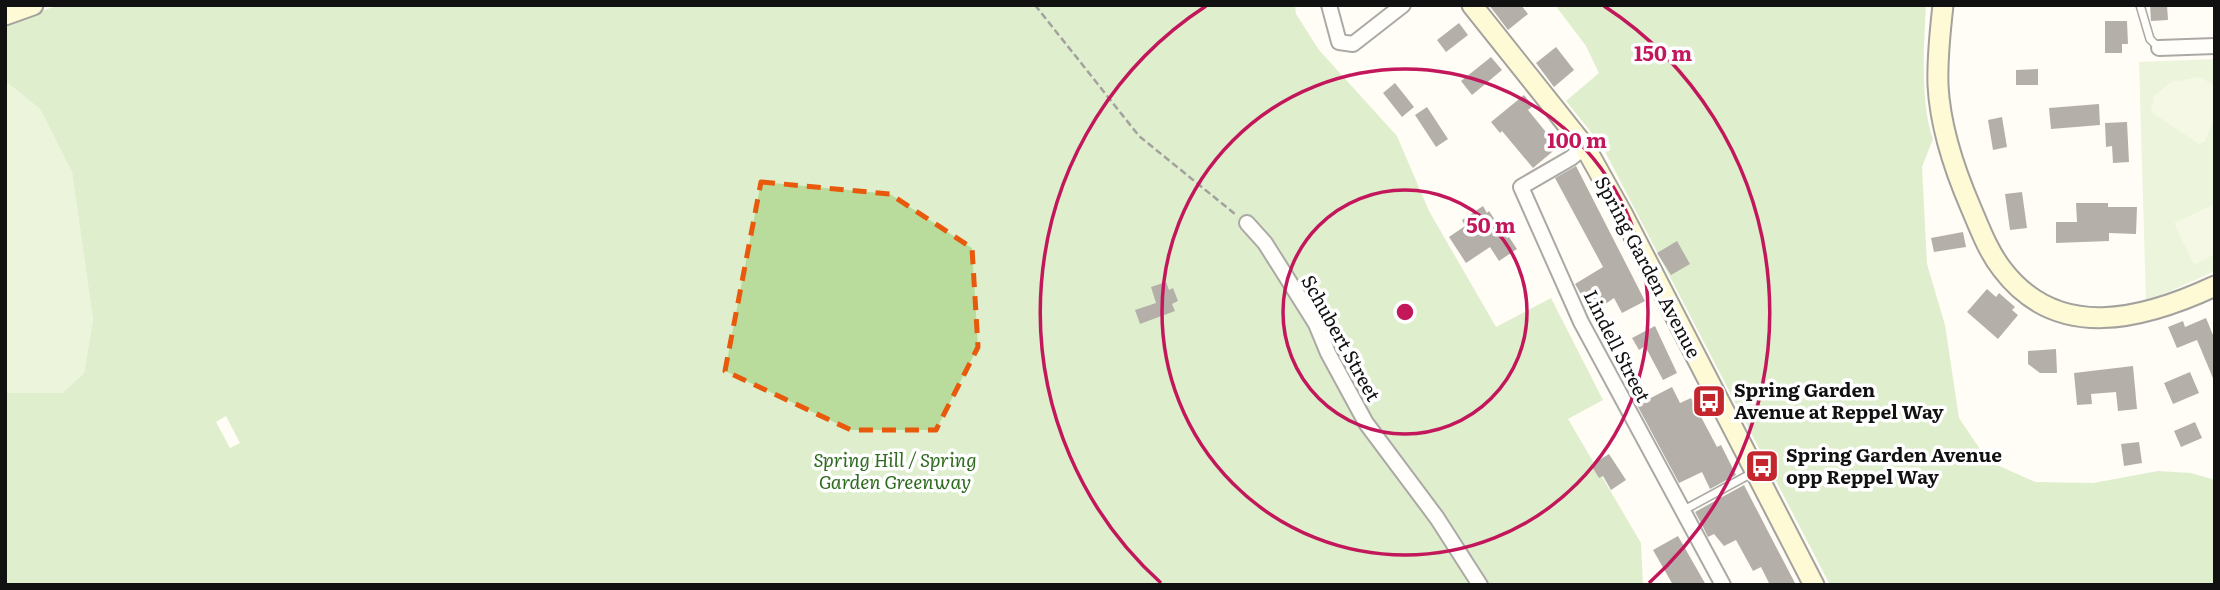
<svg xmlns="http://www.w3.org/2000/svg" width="2220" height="590" font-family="Literata,serif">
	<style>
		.green { fill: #d5ebbd }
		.forest { fill: #b9dc9c; fill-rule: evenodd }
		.pitch { fill: #e6f2cf }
		.building { fill: #5a524d }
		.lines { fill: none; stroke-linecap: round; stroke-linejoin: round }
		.lane-casing { stroke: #444; stroke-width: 10 }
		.street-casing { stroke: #444; stroke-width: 18 }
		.secondary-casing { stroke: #333; stroke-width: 23 }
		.path { stroke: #333; stroke-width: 2.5; stroke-dasharray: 7 3.5; stroke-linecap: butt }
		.lane { stroke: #fff; stroke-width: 7 }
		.street { stroke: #fff; stroke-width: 14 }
		.secondary { stroke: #fff6b0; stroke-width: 19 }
		.marked { fill: none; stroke: #e8590c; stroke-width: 5; stroke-dasharray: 14 9; stroke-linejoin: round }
		.ring { fill: none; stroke: #c2185b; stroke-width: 3.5 }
		.labels { text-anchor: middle; stroke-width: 7; stroke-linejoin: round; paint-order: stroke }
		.street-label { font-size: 19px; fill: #111; stroke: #fff }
		.poi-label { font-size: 19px; font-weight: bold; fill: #111; stroke: #fff; text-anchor: start }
		.park-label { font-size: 19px; font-style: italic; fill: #2f6b1f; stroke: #fff }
		.centre { fill: #c2185b; stroke: #fff; stroke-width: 3.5 }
		.ring-label { font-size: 21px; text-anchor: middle; font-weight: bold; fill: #c2185b; stroke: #fff; stroke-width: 7; stroke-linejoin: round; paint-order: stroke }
	</style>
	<rect width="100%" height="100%" fill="#fffdf5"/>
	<path class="green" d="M2215 59V271L2146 302 2139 62Z
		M5 81 40 109 72 172 93 320 84 373 62 393H5Z"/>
	<path class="forest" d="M58 5H1295L1296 14 1319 50 1397 136 1429 211 1496 327 1551 298 1603 400 1568 419 1641 543 1643 585H5V393H62L84 373 93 320 72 172 40 109 5 81V25ZM226 416 240 443 230 448 216 422Z
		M1555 5H1926C1924 43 1920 105 1933 139L1922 167 1927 264 1945 325 1959 418 1988 461 2035 482 2093 483 2158 471 2191 473 2215 480V585H1830L1602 146 1566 101 1599 73 1586 46Z"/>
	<path class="pitch" d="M2200 77 2215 86V114L2205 142 2199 144 2151 112 2154 96 2171 82Z
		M2215 204V254L2194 265 2174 223Z"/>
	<path class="building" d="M1489 5H1521L1528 14 1508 30Z
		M2150 5H2167L2168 20 2151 21Z
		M2105 21H2127L2128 44H2122V53H2105Z
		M1459 23 1468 35 1446 52 1437 40Z
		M1556 47 1574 70 1554 87 1536 63Z
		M1491 57 1502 70 1472 95 1461 81Z
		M2038 69V85H2016V70Z
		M1395 83 1414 107 1402 117 1383 93Z
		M1524 95 1533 106 1528 110 1558 147 1533 168 1502 131 1500 133 1491 122Z
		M2099 104 2100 125 2051 129 2049 108Z
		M1427 107 1448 139 1436 147 1415 115Z
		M2002 117 2007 147 1993 150 1988 120Z
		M2127 122 2129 162 2113 163 2112 146 2106 147 2105 123Z
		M1576 166 1645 301 1622 313 1614 298 1592 313 1575 284 1603 267 1555 178Z
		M2022 192 2027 228 2010 230 2005 194Z
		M2076 203H2108V207H2137L2136 234 2109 233V241L2056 243V222H2077Z
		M1483 206 1487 213 1489 211 1507 238 1509 237 1517 249 1499 261 1490 247 1466 263 1449 237 1465 226 1462 220Z
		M1963 232 1966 247 1934 252 1931 238Z
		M1677 241 1690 264 1671 275 1657 253Z
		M1166 282 1169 290 1173 288 1178 301 1172 304 1175 311 1140 324 1135 310 1156 303 1151 287Z
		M1987 289 1996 297 1999 293 2015 307 2012 310 2018 315 1998 339 1967 312Z
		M2206 318 2215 340V383L2197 340 2177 348 2168 327 2183 321 2185 327Z
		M1655 326 1677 373 1663 380 1645 346 1639 350 1632 338Z
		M2056 349 2057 373H2040L2028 364V351Z
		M2133 366 2137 409 2118 411 2116 392 2091 394 2092 404 2077 405 2074 373Z
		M2190 372 2199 393 2173 404 2164 383Z
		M1672 387 1680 403 1691 398 1717 447 1721 445 1736 475 1710 489 1702 472 1679 483 1637 405Z
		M2195 422 2202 438 2181 447 2174 431Z
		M2139 442 2142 463 2124 466 2121 444Z
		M1609 454 1626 480 1611 490 1603 476 1599 478 1591 465Z
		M1744 485 1773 541 1796 585H1770L1761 567 1753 571 1736 540 1724 546 1714 534 1708 537 1702 525 1695 512Z
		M1678 536 1706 585H1673L1653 550Z"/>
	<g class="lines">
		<g class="lane-casing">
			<path id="lane" d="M2140 5 2150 39 2159 48
				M1684 510 1754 472"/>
		</g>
		<g class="street-casing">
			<path id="street" d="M1329 5 1339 42 1353 44 1403 5
				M2159 48 2215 46
				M1585 147 1571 158 1521 187 1581 322 1723 585
				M1247 223 1265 243 1316 324 1328 353 1366 423 1437 518 1480 585"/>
		</g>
		<g class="secondary-casing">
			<path id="secondary" d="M1472 5 1585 147 1623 215 1814 585
				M1943 5C1940 32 1937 58 1938 85 1940 126 1955 171 1971 208 1980 229 1988 251 2002 269 2058 343 2144 319 2215 286
				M5 15 33 5"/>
		</g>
		<path class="path" d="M1035 5 1139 136 1235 214"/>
		<use href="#lane" class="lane"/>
		<use href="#street" class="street"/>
		<use href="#secondary" class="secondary"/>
	</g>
	<path d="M0 0H2220V590H0ZM761 182 890 194 972 248 978 347 936 430H851L725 371Z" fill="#fffdf5" fill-opacity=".55" fill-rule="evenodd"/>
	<path class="marked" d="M761 182 890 194 972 248 978 347 936 430H851L725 371Z"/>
	<g class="ring">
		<circle cx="1405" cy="312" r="122"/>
		<circle cx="1405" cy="312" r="243"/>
		<path d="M1161 583A365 365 0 0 1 1206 6M1604 6A365 365 0 0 1 1649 583"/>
	</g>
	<defs>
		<g id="bus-square" transform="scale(1.75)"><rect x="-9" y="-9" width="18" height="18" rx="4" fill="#c4262e" stroke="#fff"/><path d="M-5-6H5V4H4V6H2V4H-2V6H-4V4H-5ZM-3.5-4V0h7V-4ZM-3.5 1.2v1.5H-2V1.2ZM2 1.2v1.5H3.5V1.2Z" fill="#fff"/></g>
	</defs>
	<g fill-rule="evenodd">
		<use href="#bus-square" x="1709" y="401"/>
		<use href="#bus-square" x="1762" y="466"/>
	</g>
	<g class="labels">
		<g class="street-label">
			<text transform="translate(1648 267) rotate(62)" y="7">Spring Garden Avenue</text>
			<text transform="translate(1341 338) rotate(61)" y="7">Schubert Street</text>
			<text transform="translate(1617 346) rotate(63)" y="7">Lindell Street</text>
		</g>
		<g class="poi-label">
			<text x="1734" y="397">Spring Garden<tspan x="1734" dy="22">Avenue at Reppel Way</tspan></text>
			<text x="1786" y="462">Spring Garden Avenue<tspan x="1786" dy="22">opp Reppel Way</tspan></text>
		</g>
		<g class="park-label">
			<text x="895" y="467">Spring Hill / Spring<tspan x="895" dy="22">Garden Greenway</tspan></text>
		</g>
	</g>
	<circle cx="1405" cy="312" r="10" class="centre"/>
	<g class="ring-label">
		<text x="1663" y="61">150 m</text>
		<text x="1577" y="148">100 m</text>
		<text x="1491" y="233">50 m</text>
	</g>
	<rect width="2220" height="590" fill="none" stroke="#111111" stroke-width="14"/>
</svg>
